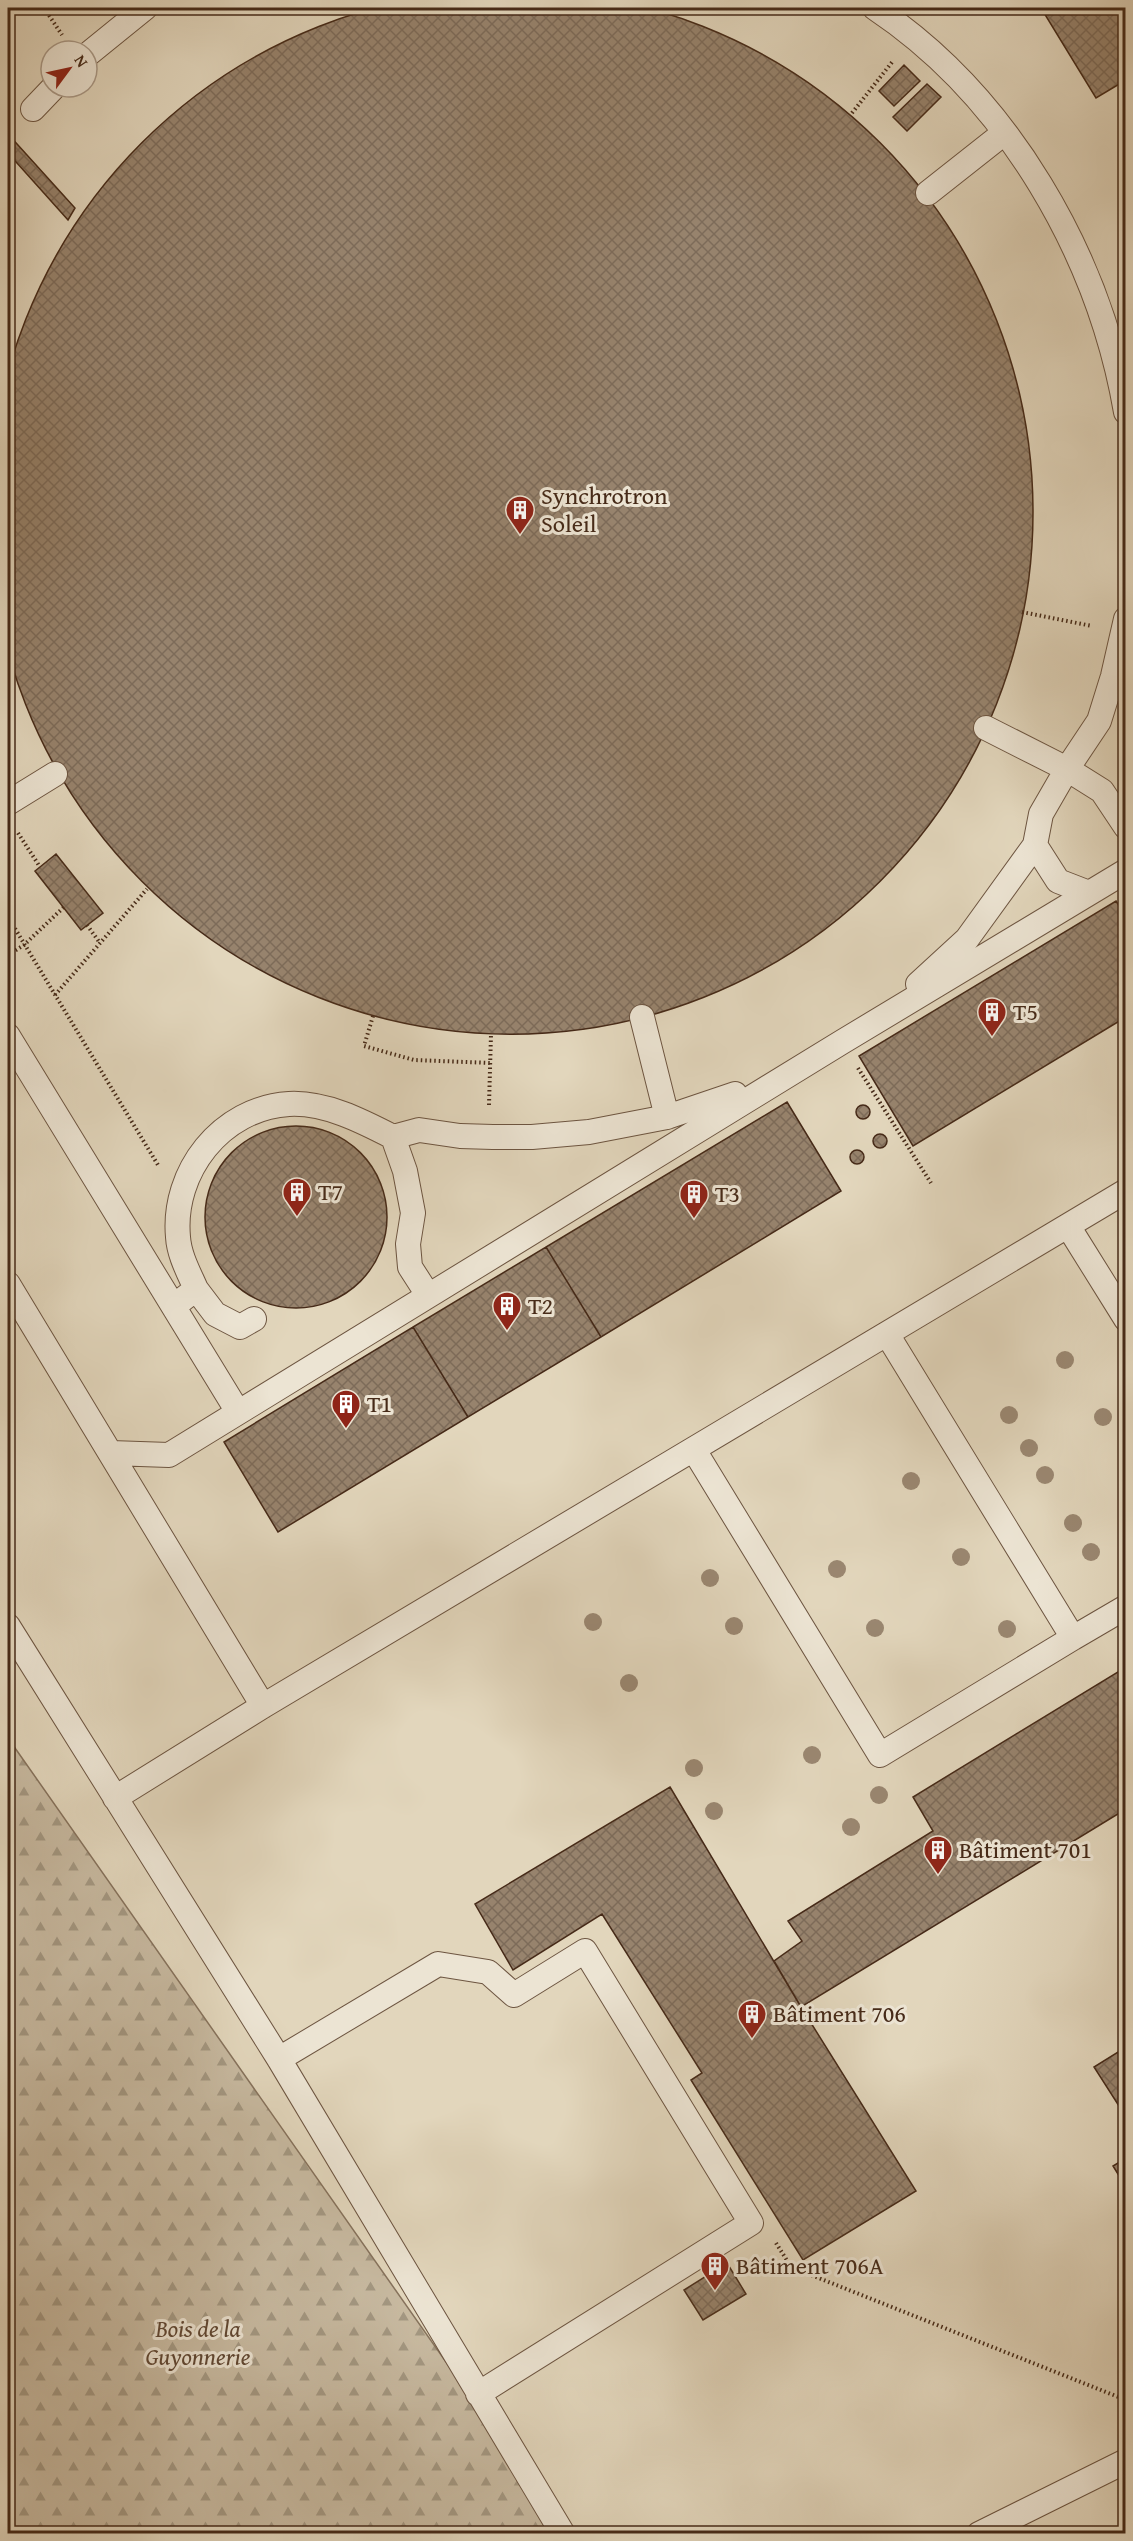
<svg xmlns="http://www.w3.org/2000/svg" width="1133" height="2541" font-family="'Gentium Book Plus',serif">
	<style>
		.forest { fill: url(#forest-firs); stroke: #86725c; stroke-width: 1.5 }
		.building { fill: url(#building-cross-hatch); stroke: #462a18; stroke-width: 1.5 }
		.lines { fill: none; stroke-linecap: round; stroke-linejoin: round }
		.lane-casing { stroke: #6d5541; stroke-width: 26 }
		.path { stroke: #462a18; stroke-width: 4; stroke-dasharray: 1.5 3; stroke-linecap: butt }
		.lane { stroke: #ece4d3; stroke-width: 24 }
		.tree { fill: #9a8771 }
		.labels { text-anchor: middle; stroke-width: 6; stroke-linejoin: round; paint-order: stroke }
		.poi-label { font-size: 24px; fill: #462a18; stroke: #ece4d3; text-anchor: start }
		.park-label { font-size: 24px; font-style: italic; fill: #604733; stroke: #ece4d3 }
	</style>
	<defs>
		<pattern id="forest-firs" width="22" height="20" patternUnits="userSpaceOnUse" patternTransform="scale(1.5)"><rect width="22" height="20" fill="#c7b9a0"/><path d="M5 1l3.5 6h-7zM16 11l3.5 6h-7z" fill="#a39781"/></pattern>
		<pattern id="building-cross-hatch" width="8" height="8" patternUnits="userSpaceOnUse" patternTransform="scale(1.5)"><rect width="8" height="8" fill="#97836d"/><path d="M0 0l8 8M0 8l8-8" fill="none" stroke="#7d6b59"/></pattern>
	</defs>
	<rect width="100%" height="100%" fill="#e2d6bc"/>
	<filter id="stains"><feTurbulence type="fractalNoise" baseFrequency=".00333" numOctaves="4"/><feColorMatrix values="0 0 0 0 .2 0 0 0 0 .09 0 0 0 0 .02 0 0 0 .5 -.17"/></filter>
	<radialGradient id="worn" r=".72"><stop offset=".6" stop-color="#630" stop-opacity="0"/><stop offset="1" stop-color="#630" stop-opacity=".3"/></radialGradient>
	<path class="forest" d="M8 1738 566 2533H8Z"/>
	<path class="building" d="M-11 512a522 522 0 1 1 1044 0a522 522 0 1 1-1044 0Z
		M1041 8H1126V80L1096 98Z
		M904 65 920 81 894 106 879 91Z
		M927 84 941 97 907 131 893 117Z
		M8 134 75 208 68 220 8 153Z
		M56 854 103 913 81 930 35 871Z
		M1116 901 1126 917V1017L913 1146 859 1056Z
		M787 1102 841 1191 601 1337 546 1247Z
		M856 1112a7 7 0 1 1 14 0a7 7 0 1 1-14 0Z
		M205 1217a91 91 0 1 1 182 0a91 91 0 1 1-182 0Z
		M873 1141a7 7 0 1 1 14 0a7 7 0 1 1-14 0Z
		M850 1157a7 7 0 1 1 14 0a7 7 0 1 1-14 0Z
		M546 1247 601 1337 468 1417 413 1327Z
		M413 1327 468 1417 278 1532 224 1442Z
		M1126 1667V1809L801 2007 774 1961 802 1941 788 1921 933 1831 913 1797Z
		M670 1787 801 2007 916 2191 803 2260 691 2080 702 2073 602 1914 513 1970 475 1904Z
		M1126 2047V2117L1094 2067Z
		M1126 2158V2187L1113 2166Z
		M727 2263 746 2294 703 2320 684 2290Z"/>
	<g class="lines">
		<g class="lane-casing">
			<path id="lane" d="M875 8C1008 97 1099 255 1126 412
				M87 55 145 8
				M33 109 54 87
				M928 193 1004 133
				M986 728 1067 769 1102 791 1126 827
				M8 803 55 774
				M1035 845 1058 881 1089 893
				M918 984 967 939 1035 845 1041 814 1067 769 1099 721 1113 676 1126 619
				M642 1017 667 1117
				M8 1036 238 1412
				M393 1137 419 1130 460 1136 493 1137H532L589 1132 667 1117 735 1094
				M1068 1226 1126 1319
				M8 1284 263 1706
				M196 1289 215 1314 240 1327 254 1319
				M174 1306 196 1289C189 1273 179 1255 178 1237 172 1172 221 1108 289 1104 325 1102 362 1121 393 1137L405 1171 413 1213 408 1244 410 1267 428 1295
				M887 1334 1073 1638 1126 1607
				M694 1450 880 1755 1073 1638
				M111 1453 169 1455 842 1042 1126 871
				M8 1626 279 2059 563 2534
				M115 1798 263 1706 1126 1191
				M279 2059 438 1964 488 1972 514 1995 585 1951 751 2223 478 2394
				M979 2534 1126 2461"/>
		</g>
		<path class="path" d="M44 8 62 35
			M852 113 893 61
			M1022 612 1092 626
			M18 833 40 867
			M8 917 158 1165
			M87 925 100 943
			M8 955 24 945 64 907
			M55 995 147 889
			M373 1016 364 1046 414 1060 491 1063
			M858 1068 931 1183
			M489 1105 491 1034
			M776 2243 793 2270 798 2267 801 2271 1126 2400"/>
		<use href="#lane" class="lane"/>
	</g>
	<g class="tree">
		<circle cx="1065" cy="1360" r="9"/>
		<circle cx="1009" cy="1415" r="9"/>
		<circle cx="1103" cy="1417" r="9"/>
		<circle cx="1029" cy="1448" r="9"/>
		<circle cx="1045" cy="1475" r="9"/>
		<circle cx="911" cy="1481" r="9"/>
		<circle cx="1073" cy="1523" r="9"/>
		<circle cx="1091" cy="1552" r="9"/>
		<circle cx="961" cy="1557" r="9"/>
		<circle cx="837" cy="1569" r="9"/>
		<circle cx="710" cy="1578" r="9"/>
		<circle cx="593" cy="1622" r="9"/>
		<circle cx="734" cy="1626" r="9"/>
		<circle cx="875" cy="1628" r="9"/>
		<circle cx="1007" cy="1629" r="9"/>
		<circle cx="629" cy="1683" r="9"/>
		<circle cx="812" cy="1755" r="9"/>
		<circle cx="694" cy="1768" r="9"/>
		<circle cx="879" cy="1795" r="9"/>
		<circle cx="714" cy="1811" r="9"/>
		<circle cx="851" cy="1827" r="9"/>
	</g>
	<defs>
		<g id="building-pin" transform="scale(1.5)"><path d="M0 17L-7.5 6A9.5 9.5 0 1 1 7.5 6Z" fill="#8f2418" stroke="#ece4d3"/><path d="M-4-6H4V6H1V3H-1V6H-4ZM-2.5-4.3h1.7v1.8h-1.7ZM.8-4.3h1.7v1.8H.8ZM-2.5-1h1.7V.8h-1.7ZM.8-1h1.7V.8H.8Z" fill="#fff"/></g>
	</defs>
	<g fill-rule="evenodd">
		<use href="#building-pin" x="520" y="510"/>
		<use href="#building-pin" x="992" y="1012"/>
		<use href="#building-pin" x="297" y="1192"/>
		<use href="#building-pin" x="694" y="1194"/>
		<use href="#building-pin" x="507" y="1306"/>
		<use href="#building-pin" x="346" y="1404"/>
		<use href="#building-pin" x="938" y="1850"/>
		<use href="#building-pin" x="752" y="2014"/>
		<use href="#building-pin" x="715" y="2266"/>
	</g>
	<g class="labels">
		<g class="poi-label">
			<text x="541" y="504">Synchrotron<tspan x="541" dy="28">Soleil</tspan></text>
			<text x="1013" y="1020">T5</text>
			<text x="318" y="1200">T7</text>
			<text x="715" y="1202">T3</text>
			<text x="528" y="1314">T2</text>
			<text x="367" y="1412">T1</text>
			<text x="959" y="1858">Bâtiment 701</text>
			<text x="773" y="2022">Bâtiment 706</text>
			<text x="736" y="2274">Bâtiment 706A</text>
		</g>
		<g class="park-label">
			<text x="198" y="2337">Bois de la<tspan x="198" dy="28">Guyonnerie</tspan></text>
		</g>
	</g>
	<rect width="1133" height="2541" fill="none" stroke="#e2d6bc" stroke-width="30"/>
	<rect x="9" y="9" width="1115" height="2523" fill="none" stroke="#462a18" stroke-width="3"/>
	<rect x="15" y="15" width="1103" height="2511" fill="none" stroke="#462a18" stroke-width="1.5"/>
	<g transform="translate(69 69) rotate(57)"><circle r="28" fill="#ece4d3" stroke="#aa9a88" stroke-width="1.5"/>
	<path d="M0-4.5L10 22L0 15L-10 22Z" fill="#8f2418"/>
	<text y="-9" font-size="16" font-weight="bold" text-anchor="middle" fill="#462a18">N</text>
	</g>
	<rect width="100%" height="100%" filter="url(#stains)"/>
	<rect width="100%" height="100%" fill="url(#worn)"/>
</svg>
